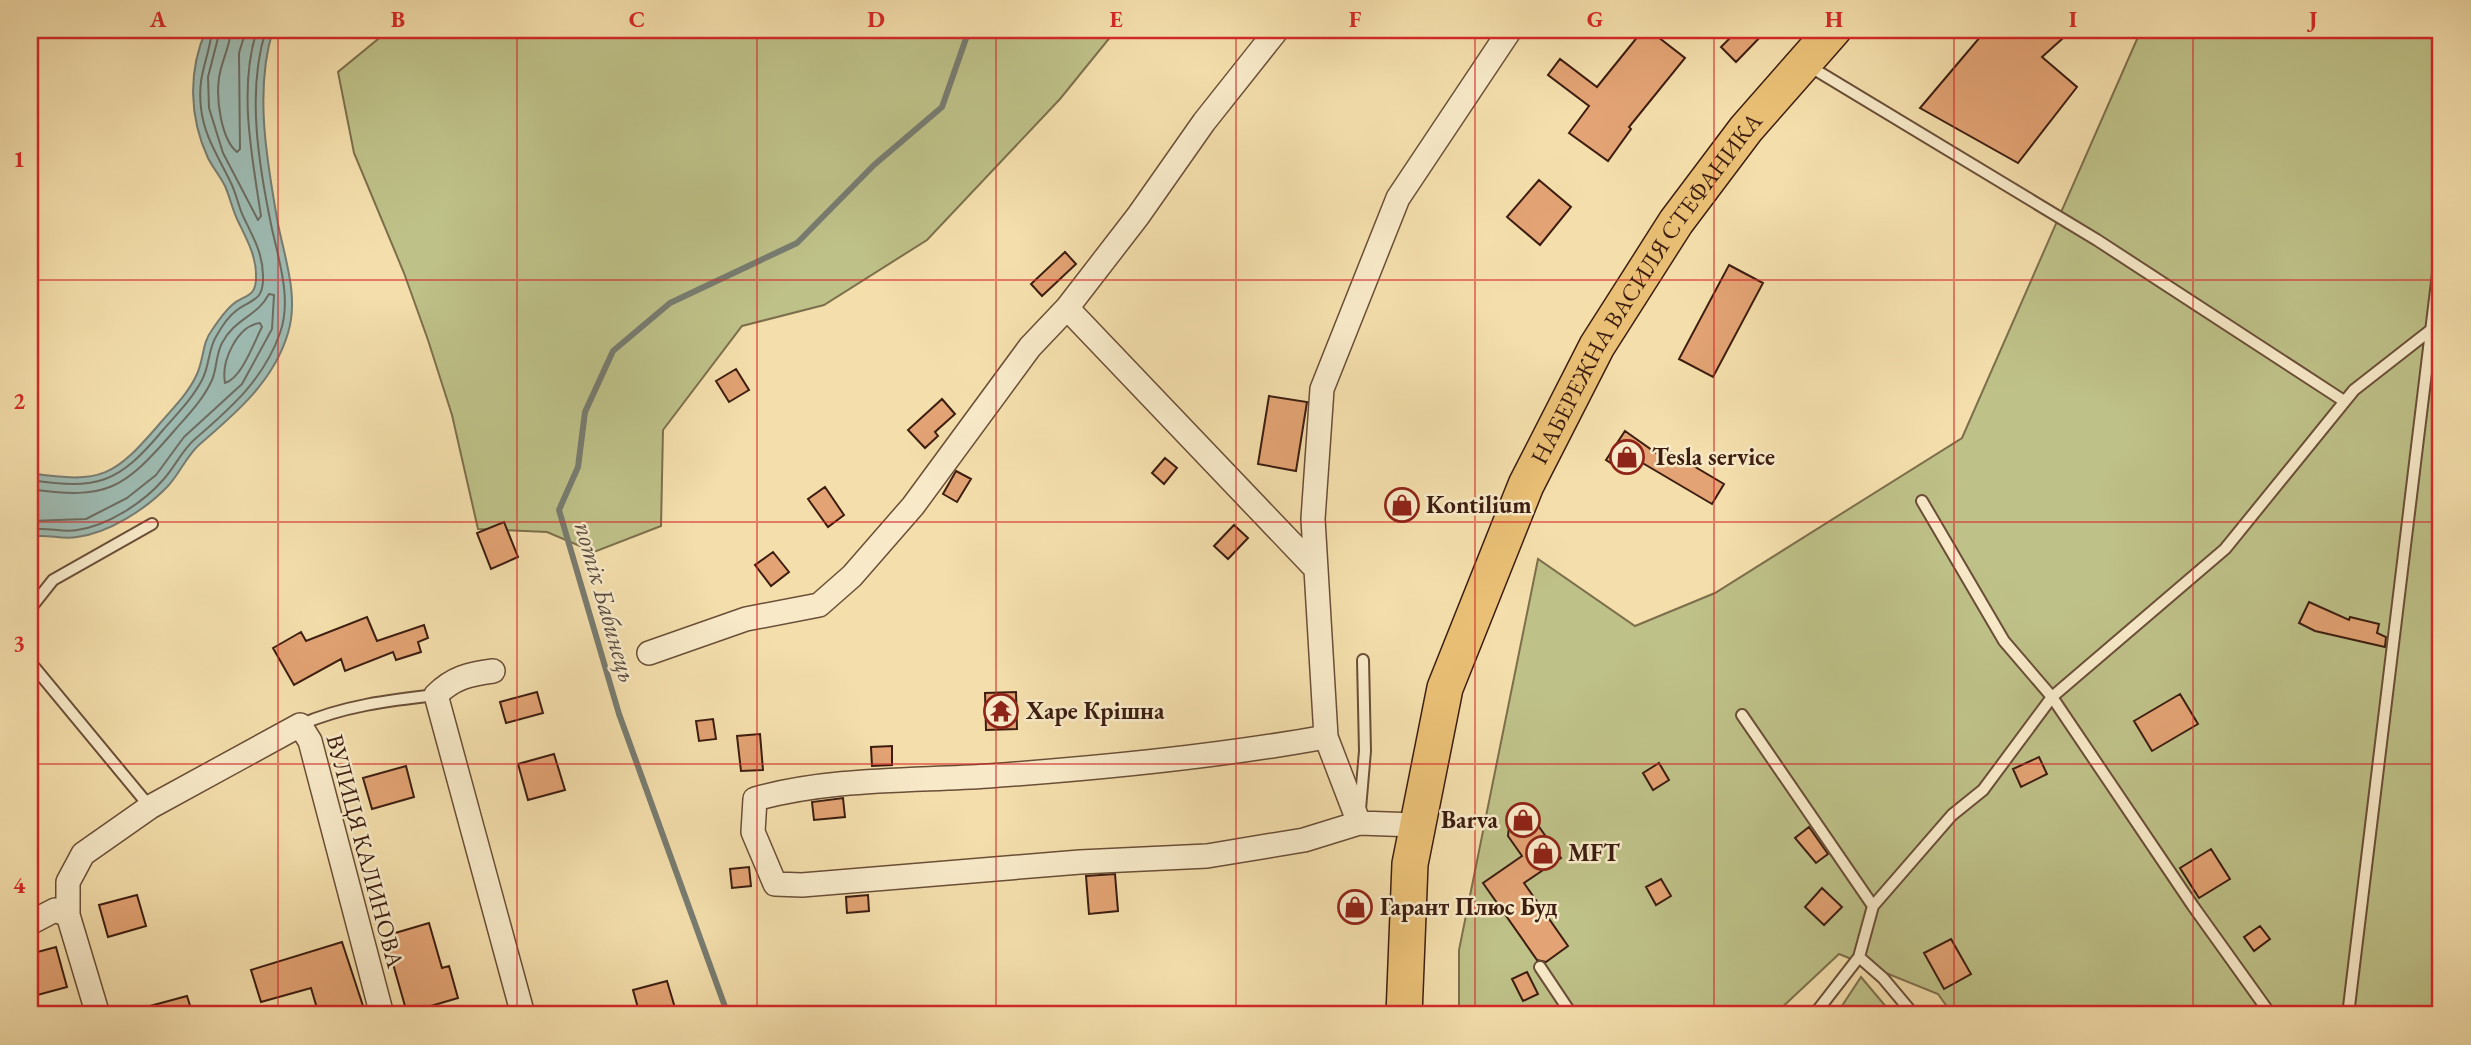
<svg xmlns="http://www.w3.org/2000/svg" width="2471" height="1045" font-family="'EB Garamond',serif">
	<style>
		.green { fill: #bec188; stroke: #7d6f4c; stroke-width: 2 }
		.water { fill: #9ebbb2; stroke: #777c71; stroke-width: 2 }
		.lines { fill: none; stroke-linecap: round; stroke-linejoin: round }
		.shore { stroke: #6d6c61; stroke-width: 2 }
		.stream { stroke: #777c71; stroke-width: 6 }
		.building { fill: #e3a374; stroke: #3c1d10; stroke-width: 2 }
		.service-casing { stroke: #6a4e37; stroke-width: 14 }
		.minor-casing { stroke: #6a4e37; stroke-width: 26 }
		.primary-casing { stroke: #3c1d10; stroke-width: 38 }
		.service { stroke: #f8eac9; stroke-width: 10 }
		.minor { stroke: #f8eac9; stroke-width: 23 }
		.primary { stroke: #eac076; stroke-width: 35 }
		.grid { fill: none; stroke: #d62828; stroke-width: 2; stroke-opacity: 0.55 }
		.labels { text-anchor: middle; stroke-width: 5; stroke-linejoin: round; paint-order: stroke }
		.street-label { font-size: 24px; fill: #3c1d10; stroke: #f8eac9 }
		.poi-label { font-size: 24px; font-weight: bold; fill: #3c1d10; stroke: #f8eac9; text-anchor: start }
		.water-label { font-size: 26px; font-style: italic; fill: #594c41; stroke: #f8eac9 }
		.neatline { fill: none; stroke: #d62828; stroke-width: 2.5 }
		.grid-label { font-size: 23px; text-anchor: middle; font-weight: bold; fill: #d62828 }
	</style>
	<rect width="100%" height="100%" fill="#f4dfac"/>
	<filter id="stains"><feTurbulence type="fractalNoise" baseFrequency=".00286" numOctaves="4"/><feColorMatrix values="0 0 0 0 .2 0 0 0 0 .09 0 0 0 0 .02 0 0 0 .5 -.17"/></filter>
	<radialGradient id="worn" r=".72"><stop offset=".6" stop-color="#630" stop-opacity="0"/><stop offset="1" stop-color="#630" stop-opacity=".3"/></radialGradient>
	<path class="green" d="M389 30H1116L1060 99 927 240 824 305 742 326 663 430 661 526 594 552 547 532 478 529 452 415 428 340 404 273 354 153 338 72Z
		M2141 30H2441V1015H1953L1938 994 1839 954 1774 1015H1459V950L1538 559 1635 626 1715 593 1962 438Z
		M1861 977 1893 1015H1836Z"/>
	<path class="water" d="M206 30H273C254 90 267 162 278 224 285 259 299 297 288 333 274 381 236 413 200 444 187 455 180 473 168 486 146 509 109 533 77 537 61 540 46 533 30 537V473C103 484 114 477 162 421 175 406 189 392 197 374 204 359 202 343 212 330 218 321 224 312 232 305 244 294 257 299 256 275 256 255 246 238 238 221 232 209 230 197 225 186 220 176 213 168 208 158 189 117 188 71 206 30Z"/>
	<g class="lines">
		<path class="shore" d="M220 30 208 77 209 108 223 153 258 220 261 216C252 156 238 89 257 30
			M231 30C230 47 221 62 219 78 216 99 221 139 237 152L240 149 239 53 246 30
			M260 323 262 327C254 342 242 378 225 383 221 361 237 326 260 323Z
			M30 480C98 490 118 484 163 430 177 414 192 399 202 380 210 365 208 348 217 335 222 326 229 316 237 310 251 299 264 302 263 276 263 253 252 235 243 216 238 205 236 192 230 181 218 156 204 136 201 108 197 73 209 60 212 30
			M30 489C107 500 123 490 174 431 188 415 203 400 212 380 217 368 216 354 222 343 235 318 257 317 269 294L274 295 272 329 242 384 184 437 156 475 127 498 86 519 30 521
			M30 530C46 526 61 533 77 530 107 526 143 503 163 480 175 467 182 450 195 439 231 408 264 379 280 333 292 300 279 261 272 229 259 167 246 91 266 30"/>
		<path class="stream" d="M728 1015 619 714 559 510 578 467 585 412 613 351 670 303 797 243 874 165 942 107 969 30"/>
	</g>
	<path class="building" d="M1643 30H1649L1685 58 1629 127 1631 129 1608 161 1569 133 1589 106 1548 75 1560 59 1597 87Z
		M1738 30H1767L1736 62 1721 47Z
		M1986 30H2072L2042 57 2077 87 2018 163 1920 108Z
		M1539 180 1571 207 1540 245 1507 217Z
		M1065 252 1076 264 1042 296 1031 284Z
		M1729 265 1763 283 1713 377 1679 359Z
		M736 369 749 390 729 402 716 381Z
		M1269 396 1307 402 1296 471 1258 464Z
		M942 399 955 414 935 432 938 436 925 448 908 430Z
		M1625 431 1659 455 1663 448 1724 484 1712 504 1634 458 1624 472 1606 460Z
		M1165 458 1177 468 1164 484 1152 473Z
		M956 471 971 479 957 502 943 494Z
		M825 487 844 515 828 527 808 499Z
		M504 522 518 557 491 569 477 533Z
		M1234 525 1248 538 1228 559 1214 546Z
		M773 552 789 572 771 586 755 565Z
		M2309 602 2349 620 2350 617 2379 624 2377 633 2386 637 2385 647 2315 631 2299 623Z
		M367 617 377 641 424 625 428 638 418 642 421 652 396 660 393 652 345 671 341 659 294 685 273 648 301 632 306 641Z
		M537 692 543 713 506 723 500 702Z
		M1016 692 1017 729 986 730 985 693Z
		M2180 694 2198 724 2152 751 2134 721Z
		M713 719 716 739 699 741 696 721Z
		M760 734 763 770 741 771 737 736Z
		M892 746V765L872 766 871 747Z
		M554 754 565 790 528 800 518 764Z
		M2039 757 2047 774 2021 787 2013 769Z
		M1659 763 1669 780 1653 790 1643 773Z
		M406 766 414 797 372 809 363 778Z
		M843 798 845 817 814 820 812 802Z
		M1523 804 1561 858 1524 883 1568 946 1546 962 1537 960 1483 883 1522 856 1508 836 1510 817Z
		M1809 827 1828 854 1816 863 1795 838Z
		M2211 849 2230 879 2199 898 2180 868Z
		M749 867 751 886 732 888 730 869Z
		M1115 874 1118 911 1089 914 1086 876Z
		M1661 879 1671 896 1656 905 1646 887Z
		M1822 888 1842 907 1824 925 1805 907Z
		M137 895 146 926 108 937 99 905Z
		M868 895 869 911 847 913 846 897Z
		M429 923 442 968 449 966 458 998 407 1013 385 936Z
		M2260 926 2270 939 2254 951 2244 937Z
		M1951 939 1971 974 1944 989 1924 953Z
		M342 942 366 1015H319L311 988 261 1002 251 970Z
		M56 947 67 987 30 997V954Z
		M1527 972 1538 994 1523 1001 1512 979Z
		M667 981 675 1008 640 1015 633 990Z
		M187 996 193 1015H136L135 1010Z"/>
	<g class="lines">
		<g class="service-casing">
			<path id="service" d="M1809 66 2097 240 2344 401
				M1922 501 2004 641 2052 697 2193 906 2271 1015
				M30 609 53 580 152 524
				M30 662 150 807
				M1742 715 1873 906
				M300 725C342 706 391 700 436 695
				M1360 809 1365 751 1363 660
				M1859 957 1883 978 1914 1015
				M1540 967 1572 1015
				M1814 1015 1859 957 1873 906 1952 815 1983 790 2052 697 2225 549 2354 390 2441 322
				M2348 1015 2441 249"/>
		</g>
		<g class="minor-casing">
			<path id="minor" d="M1067 308 1316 569
				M649 653 746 619 819 605 852 576 913 506 1030 347 1067 308 1138 216 1204 122 1277 30
				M493 671C469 674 453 678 436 695L523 1015
				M1326 737C1215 757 1101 768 988 776 910 781 831 778 755 799L753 832 775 884 802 885 1080 862 1207 856 1304 840 1359 823
				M1416 825 1359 823 1326 737 1313 519 1322 389 1398 198 1510 30
				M68 915V882L83 854 150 807 300 725 310 741 382 1015
				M30 923 55 910 68 915 98 1015"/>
		</g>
		<g class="primary-casing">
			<g id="primary">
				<path id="s1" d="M1404 1015 1410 864 1445 688 1526 485 1597 346 1676 222 1746 129 1833 30"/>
			</g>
		</g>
		<use href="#service" class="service"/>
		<use href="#minor" class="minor"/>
		<use href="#primary" class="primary"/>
	</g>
	<path class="grid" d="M278 30V1015M517 30V1015M757 30V1015M996 30V1015M1236 30V1015M1475 30V1015M1714 30V1015M1954 30V1015M2193 30V1015M30 280H2441M30 522H2441M30 764H2441"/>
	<defs>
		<g id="shop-ring" transform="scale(1.75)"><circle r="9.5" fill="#f8eac9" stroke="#8f2418" stroke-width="1.5"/><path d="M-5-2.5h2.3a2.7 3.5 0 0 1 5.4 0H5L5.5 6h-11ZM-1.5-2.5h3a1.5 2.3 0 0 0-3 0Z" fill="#8f2418"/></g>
		<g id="temple-ring" transform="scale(1.75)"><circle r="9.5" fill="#f8eac9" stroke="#8f2418" stroke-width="1.5"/><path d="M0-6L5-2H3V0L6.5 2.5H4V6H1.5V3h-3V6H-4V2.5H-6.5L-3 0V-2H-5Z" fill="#8f2418"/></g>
	</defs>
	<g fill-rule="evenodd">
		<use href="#shop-ring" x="1627" y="457"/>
		<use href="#shop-ring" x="1402" y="505"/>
		<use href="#temple-ring" x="1001" y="711"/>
		<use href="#shop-ring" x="1523" y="820"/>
		<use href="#shop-ring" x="1543" y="853"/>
		<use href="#shop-ring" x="1355" y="907"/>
	</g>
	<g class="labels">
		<g class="street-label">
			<text dy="8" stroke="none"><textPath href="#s1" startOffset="780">НАБЕРЕЖНА ВАСИЛЯ СТЕФАНИКА</textPath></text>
			<text transform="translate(365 851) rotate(75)" y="8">ВУЛИЦЯ КАЛИНОВА</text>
		</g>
		<g class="poi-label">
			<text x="1652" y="465">Tesla service</text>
			<text x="1426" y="513">Kontilium</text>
			<text x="1026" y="719">Харе Крішна</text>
			<text x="1498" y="828" text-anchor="end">Barva</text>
			<text x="1568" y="861">MFT</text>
			<text x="1380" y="915">Гарант Плюс Буд</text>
		</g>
		<g class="water-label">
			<text transform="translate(606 602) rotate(74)" y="9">потік Бабинець</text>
		</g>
	</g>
	<rect width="2471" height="1045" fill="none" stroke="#f4dfac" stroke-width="77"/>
	<rect x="38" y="38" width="2394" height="968" class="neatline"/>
	<g class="grid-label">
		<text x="158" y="27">A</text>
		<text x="398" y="27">B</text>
		<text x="637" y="27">C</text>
		<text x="876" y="27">D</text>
		<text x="1116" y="27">E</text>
		<text x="1355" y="27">F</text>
		<text x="1595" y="27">G</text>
		<text x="1834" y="27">H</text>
		<text x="2073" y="27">I</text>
		<text x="2313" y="27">J</text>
		<text x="19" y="167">1</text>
		<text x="19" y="409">2</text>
		<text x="19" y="651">3</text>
		<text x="19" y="893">4</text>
	</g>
	<rect width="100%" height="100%" filter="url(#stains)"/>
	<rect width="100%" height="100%" fill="url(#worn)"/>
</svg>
